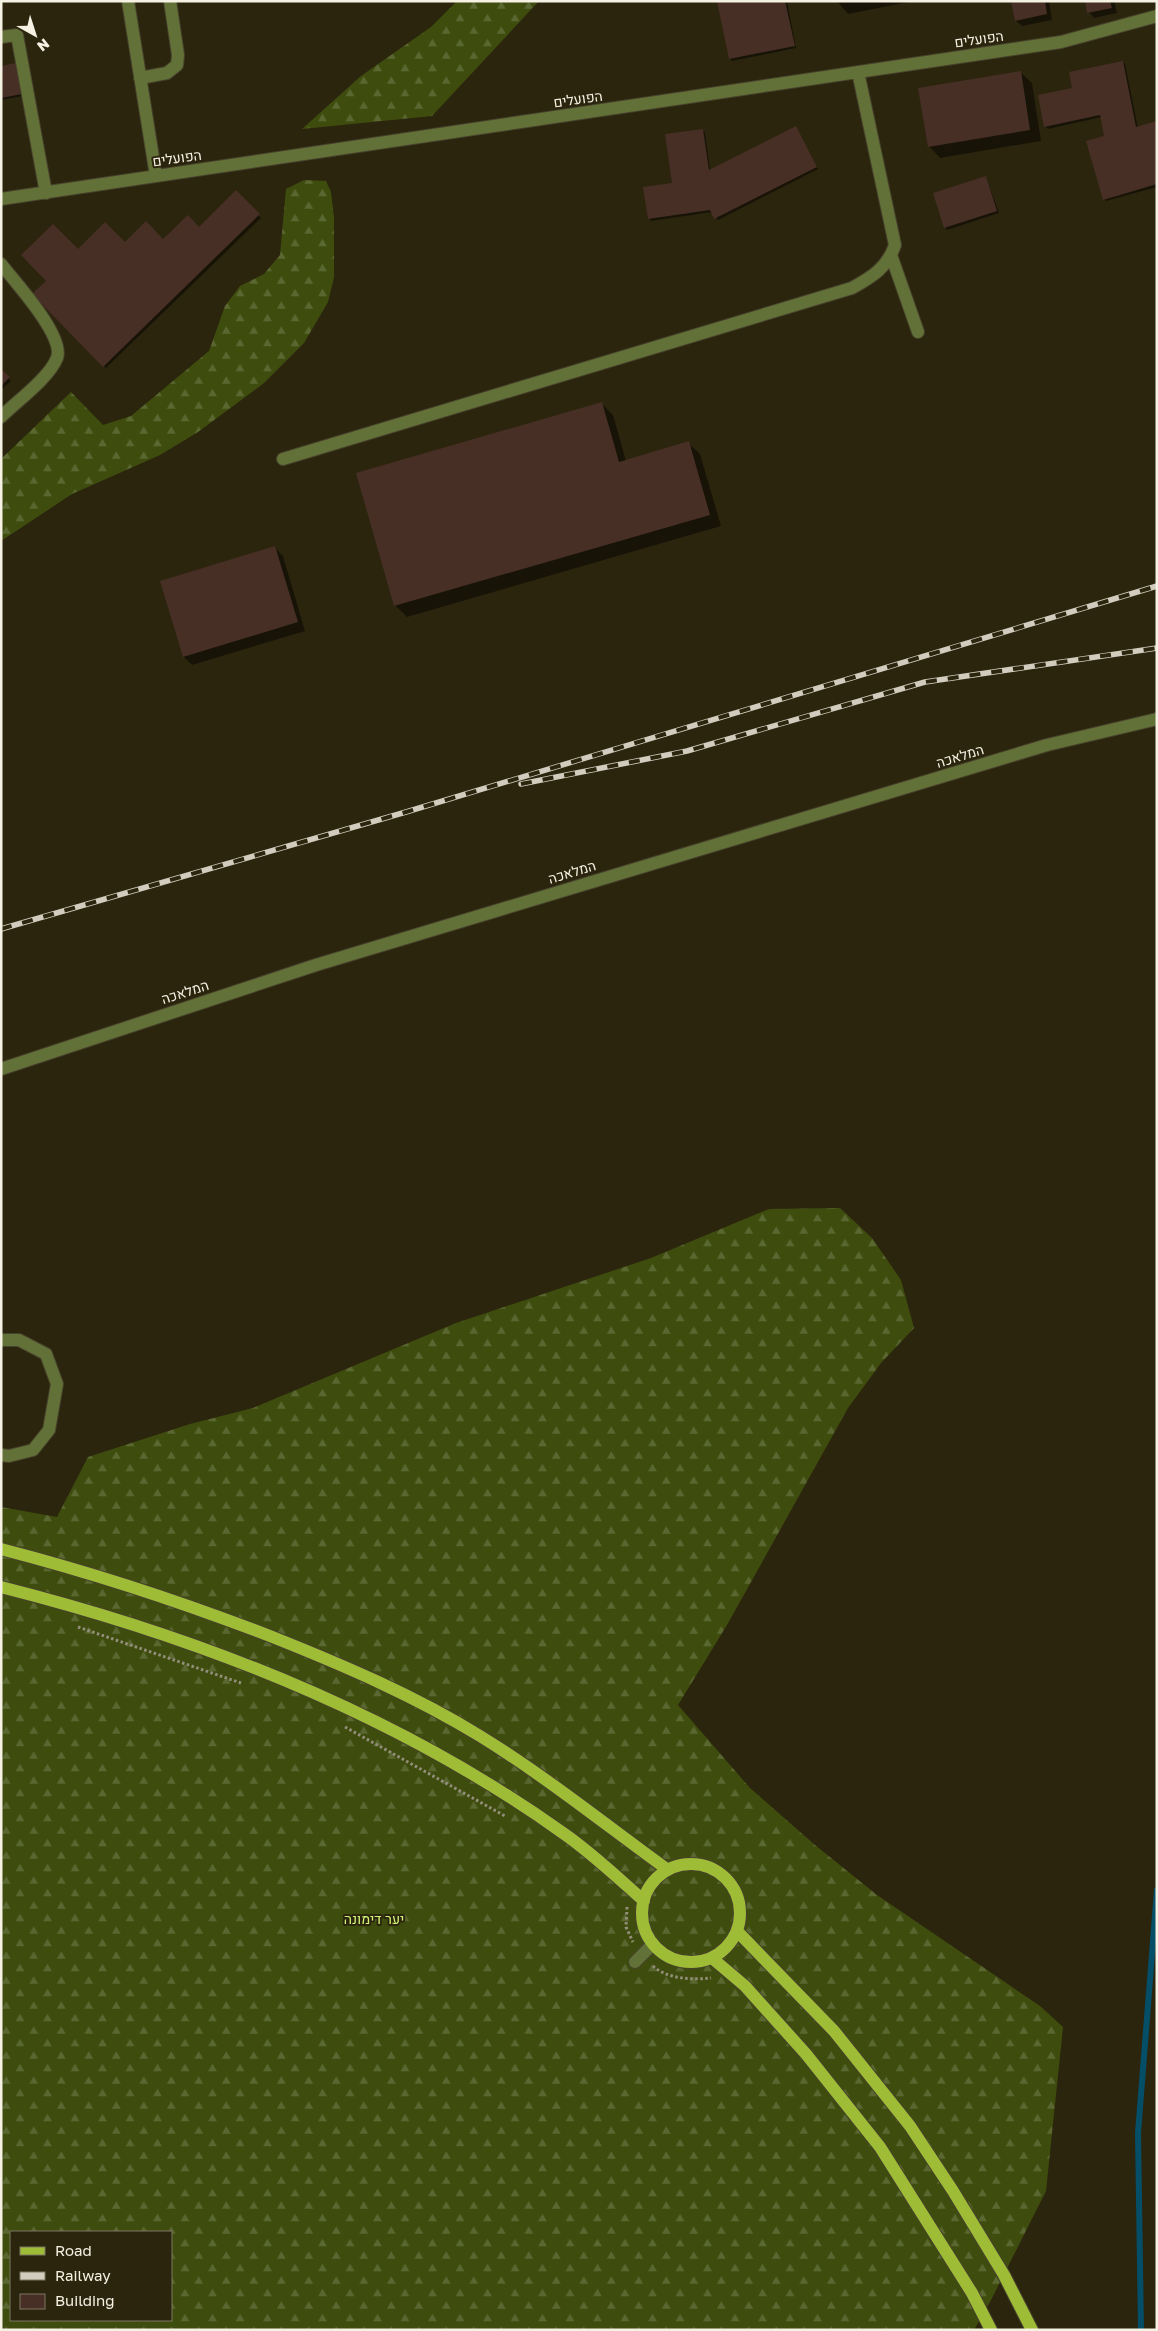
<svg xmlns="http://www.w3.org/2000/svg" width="1158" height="2331" font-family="'Golos Text',Heebo,sans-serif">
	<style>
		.forest { fill: url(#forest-firs); fill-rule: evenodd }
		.shadow { fill: #0007 }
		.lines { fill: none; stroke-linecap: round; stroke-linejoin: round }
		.stream { stroke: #044e68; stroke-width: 6 }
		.building { fill: #472f25 }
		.minor-casing { stroke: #48422c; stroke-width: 14 }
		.major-casing { stroke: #48422c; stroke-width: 14 }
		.path { stroke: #948f7d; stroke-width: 3; stroke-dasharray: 2.5 2.5; stroke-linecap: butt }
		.minor { stroke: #627137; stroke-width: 12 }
		.major { stroke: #9ebc36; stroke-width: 12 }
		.rail-casing { stroke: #d1ccbd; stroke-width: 5.5 }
		.rail { stroke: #2c250e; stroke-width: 4; stroke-dasharray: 11; stroke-linecap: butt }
		.labels { text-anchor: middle; stroke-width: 4; stroke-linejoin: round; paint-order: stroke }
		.street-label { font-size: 14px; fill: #f5f1e3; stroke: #2c250e }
		.park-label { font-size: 14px; fill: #d1f476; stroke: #2c250e }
	</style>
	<defs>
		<pattern id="forest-firs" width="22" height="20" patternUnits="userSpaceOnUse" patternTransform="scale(1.25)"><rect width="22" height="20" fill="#3e4d0e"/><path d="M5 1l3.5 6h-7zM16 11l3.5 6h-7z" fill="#5a6731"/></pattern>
	</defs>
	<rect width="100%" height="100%" fill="#2c250e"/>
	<path class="forest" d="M457 1H539L432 116 302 129 361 76 431 27Z
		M304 180 326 181 331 192 334 218V277L328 302 304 343 264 383 198 432 160 455 72 494 1 541V459L71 392 103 425 131 416 209 351 225 306 240 286 264 274 280 255 286 189Z
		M840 1208 872 1238 901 1280 914 1328 881 1363 848 1408 727 1625 678 1705 750 1788 815 1845 877 1895 1040 2006 1063 2027 1046 2191 991 2300 974 2330H1V1507L57 1517 88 1457 190 1424 253 1408 456 1323 651 1258 769 1209ZM11 2232H171V2320H11Z"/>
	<path class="shadow" d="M718 1H787L796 48 732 61 730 59Z
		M837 1H909V2L848 14Z
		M1013 1H1049L1052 20 1022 26 1016 21Z
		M1086 1H1114L1117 13 1094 18 1089 12Z
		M1123 62 1125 64 1138 128 1157 122V187L1106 201 1104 199 1106 137 1102 117 1048 129 1045 126 1074 89Z
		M1 67 23 96 1 100Z
		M1020 72 1032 83 1041 141 940 158 929 146Z
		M796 127 818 169 718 220 712 212 651 221 649 218 674 184 703 130 705 133 710 170Z
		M986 177 999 213 947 230 945 227Z
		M236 192 261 218 106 368 34 294 78 251 125 244 163 241 199 229Z
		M1 370 11 381 1 390Z
		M601 403 613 415 626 461 688 443 700 454 721 526 407 617 395 605Z
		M274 547 283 556 305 631 192 665 184 657Z"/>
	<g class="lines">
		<path class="stream" d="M1141 2330 1138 2133 1157 1890"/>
	</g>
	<path class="building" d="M717 1H785L795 46 729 59Z
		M1011 1H1045L1047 14 1015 21Z
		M1085 1H1110L1112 8 1087 13Z
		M1123 61 1136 127 1157 121V184L1103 200 1086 141 1104 136 1100 115 1044 127 1038 95 1072 88 1069 72Z
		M16 63 22 94 1 98V66Z
		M1021 71 1030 130 928 147 918 88Z
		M796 126 817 167 714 219 710 210 648 219 643 187 672 183 665 134 703 129 709 170Z
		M986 176 997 211 944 228 933 193Z
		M236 190 260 214 103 367 32 294 46 281 21 255 53 224 78 249 105 222 125 242 146 221 163 239 188 215 199 227Z
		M1 369 10 377 1 386Z
		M602 402 619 462 689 441 710 515 394 606 356 473Z
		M275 546 298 622 183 657 160 581Z"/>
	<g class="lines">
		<g class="minor-casing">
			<path id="minor" d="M128 1 156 176
				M1 37 17 35 46 193
				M140 78 167 73 177 65 178 55 170 1
				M1 199 1061 42 1157 16
				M891 255 918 332
				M1 264C15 282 65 336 57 358 49 378 17 401 1 417
				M283 459 852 288C872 277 887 268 895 245L858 72
				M1 1069 316 965 1047 745 1157 719
				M1 1340H19L46 1354 57 1384 49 1430 33 1450 9 1456 1 1455
				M635 1962 653 1944"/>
		</g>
		<g class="major-casing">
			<path id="major" d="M1 1549C94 1573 185 1603 275 1638 345 1666 415 1696 480 1736 545 1776 606 1825 668 1870
				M1 1587C199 1637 396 1714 563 1833 592 1853 618 1878 644 1901
				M642 1913a49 49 0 1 1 98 0a49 49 0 1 1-98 0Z
				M737 1931 834 2031 910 2126 953 2191 1004 2275 1032 2330
				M712 1958 745 1986 806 2054 880 2147 972 2293 991 2330"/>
		</g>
		<path class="path" d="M78 1627 241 1683
			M345 1727 505 1816
			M627 1907 626 1927 633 1942
			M653 1966C667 1979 692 1980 711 1978"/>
		<use href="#minor" class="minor"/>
		<use href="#major" class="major"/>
		<g class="rail-casing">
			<path id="rail" d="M521 784 687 751 925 682 1157 648
				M1 929 406 812 1157 586"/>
		</g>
		<use href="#rail" class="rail"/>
	</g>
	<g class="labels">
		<g class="street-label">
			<text transform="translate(979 39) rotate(-8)" y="5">הפועלים</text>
			<text transform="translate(578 99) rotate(-8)" y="5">הפועלים</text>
			<text transform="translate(177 158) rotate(-8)" y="5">הפועלים</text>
			<text transform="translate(960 756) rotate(-17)" y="5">המלאכה</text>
			<text transform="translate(572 872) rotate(-17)" y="5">המלאכה</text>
			<text transform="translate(185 992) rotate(-18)" y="5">המלאכה</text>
		</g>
		<g class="park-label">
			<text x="374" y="1924">יער דימונה</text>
		</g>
	</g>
	<rect width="1158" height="2331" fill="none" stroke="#f5f1e3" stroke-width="5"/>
	<rect x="10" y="2231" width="162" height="90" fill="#2c250e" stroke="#7c7763"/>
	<rect x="20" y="2247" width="25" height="8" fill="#9ebc36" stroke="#7c7763"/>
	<text x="55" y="2256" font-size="15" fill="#f5f1e3">Road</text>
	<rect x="20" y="2272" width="25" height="8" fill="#d1ccbd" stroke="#7c7763"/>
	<text x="55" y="2281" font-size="15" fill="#f5f1e3">Railway</text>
	<rect x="20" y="2294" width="25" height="15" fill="#472f25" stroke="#7c7763"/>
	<text x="55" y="2306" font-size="15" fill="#f5f1e3">Building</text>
	<g transform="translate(35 35) rotate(141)" stroke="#2c250e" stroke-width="4" paint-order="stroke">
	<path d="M0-4L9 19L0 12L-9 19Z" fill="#f5f1e3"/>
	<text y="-8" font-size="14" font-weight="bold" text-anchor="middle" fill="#f5f1e3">N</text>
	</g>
</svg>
